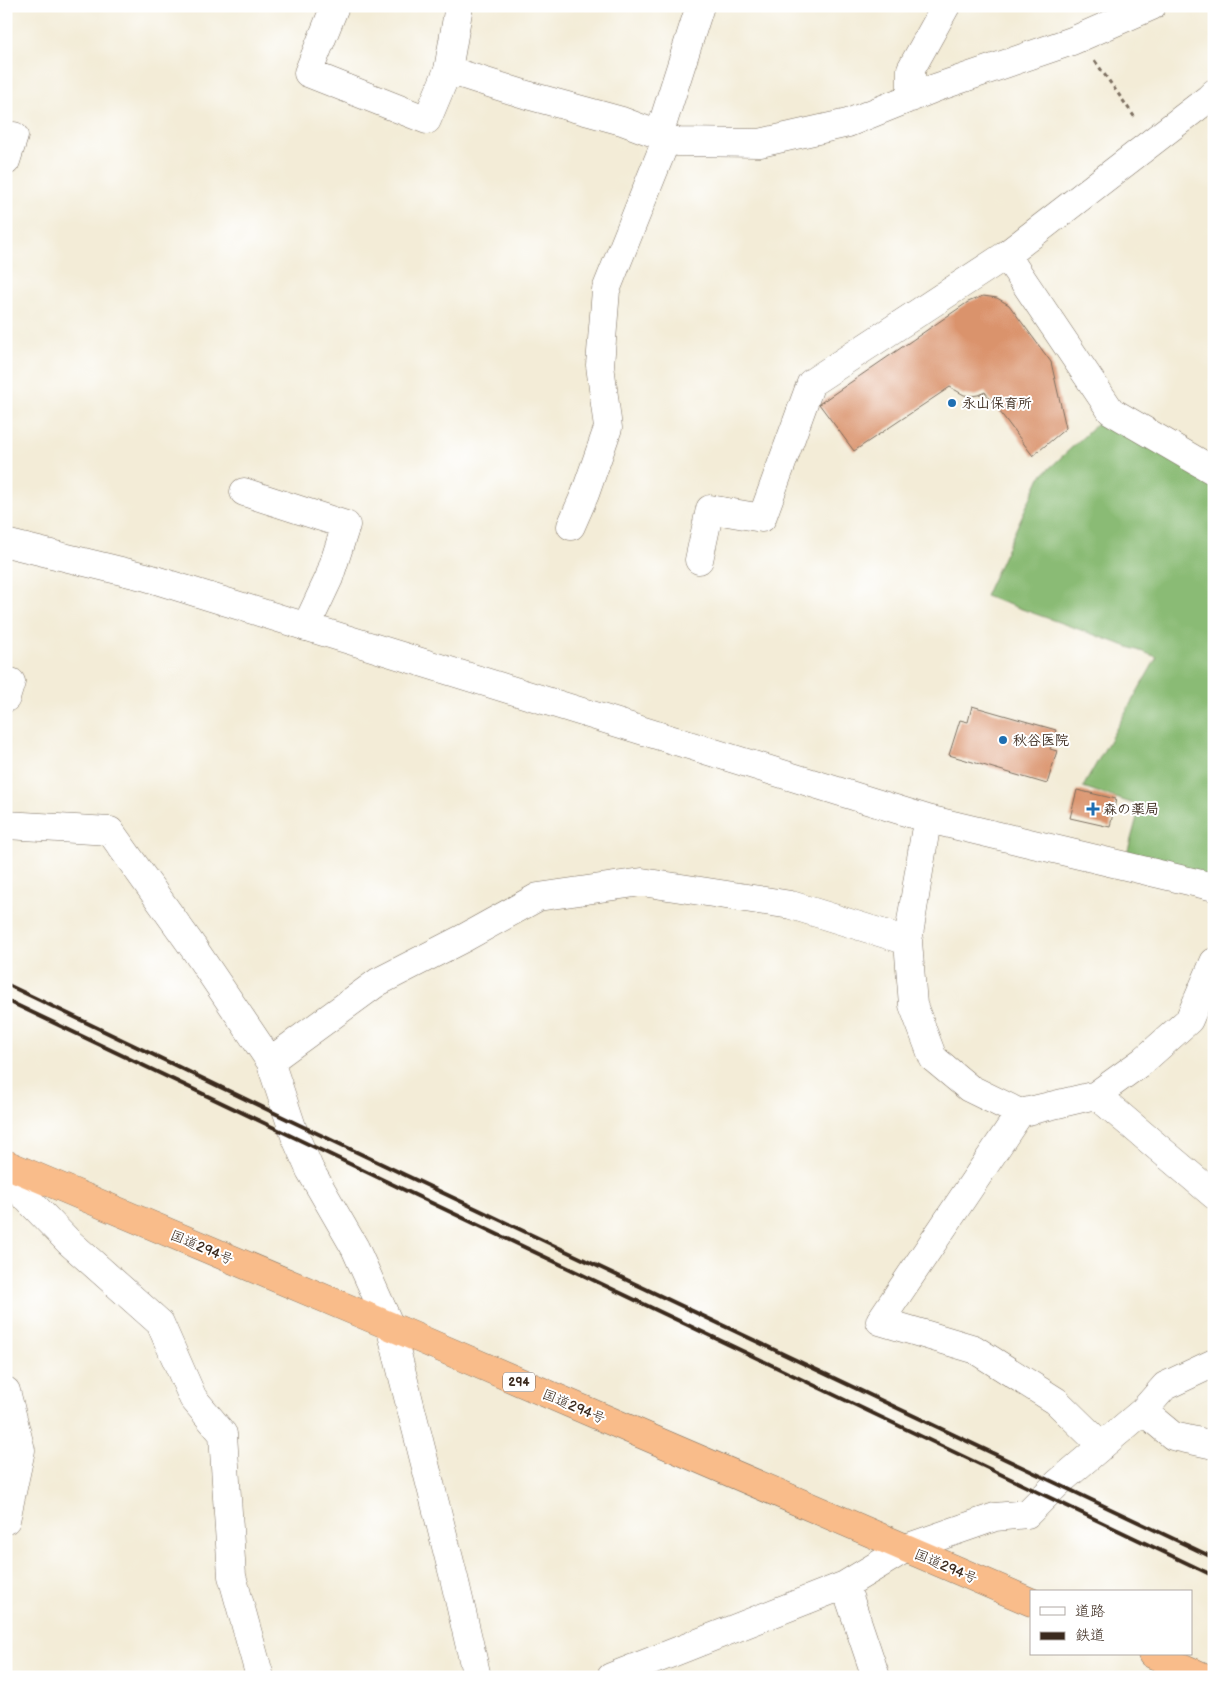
<svg xmlns="http://www.w3.org/2000/svg" width="1220" height="1683" font-family="'Balsamiq Sans','Klee One',sans-serif">
	<style>
		.forest { fill: #8abb74; stroke: #627249 }
		.building { fill: #da936c }
		.lines { fill: none; stroke-linecap: round; stroke-linejoin: round }
		.minor-casing { stroke: #7b6e5f; stroke-width: 29 }
		.tertiary-casing { stroke: #7b6e5f; stroke-width: 29 }
		.trunk-casing { stroke: #7b6e5f; stroke-width: 29 }
		.path { stroke: #7b6e5f; stroke-width: 3; stroke-dasharray: 4 4; stroke-linecap: butt }
		.minor { stroke: #fff; stroke-width: 28 }
		.tertiary { stroke: #fff; stroke-width: 28 }
		.trunk { stroke: #f9bc8a; stroke-width: 28 }
		.rail { stroke: #3b2a1e; stroke-width: 4 }
		.poi-dot { fill: #1f6fb2; stroke: #fff; stroke-width: 2 }
		.labels { text-anchor: middle; stroke-width: 4; stroke-linejoin: round; paint-order: stroke }
		.shield { fill: #fff; stroke: #766a62; stroke-width: 1 }
		.shield-label { font-size: 12px; font-weight: bold; fill: #3b2a1e }
		.poi-label { font-size: 14px; font-weight: bold; fill: #3b2a1e; stroke: #fff; text-anchor: start }
		.street-label { font-size: 14px; fill: #3b2a1e; stroke: #fff }
	</style>
	<rect width="100%" height="100%" fill="#fff"/>
	<filter id="ink" filterUnits="userSpaceOnUse"><feTurbulence type="fractalNoise" baseFrequency=".02" numOctaves="2"/><feDisplacementMap in="SourceGraphic" scale="10" xChannelSelector="R" yChannelSelector="G"/><feConvolveMatrix kernelMatrix="1 2 1 2 8 2 1 2 1" color-interpolation-filters="sRGB"/></filter>
	<filter id="wash" filterUnits="userSpaceOnUse"><feTurbulence type="fractalNoise" baseFrequency=".0096" numOctaves="4" result="noise"/><feDisplacementMap in="SourceGraphic" scale="20" xChannelSelector="R" yChannelSelector="G"/><feGaussianBlur stdDeviation="1.12" result="paint"/><feColorMatrix in="noise" values="0 0 0 0 0 0 0 0 0 0 0 0 0 0 0 0 0 1.4 0 .05"/><feComposite in="paint" operator="in"/></filter>
	<g filter="url(#wash)">
		<rect width="100%" height="100%" fill="#f3ecd7"/>
		<path class="forest" d="M1111 411 1214 471V887L1124 865 1140 806 1083 787 1157 657 985 596 1040 477Z"/>
		<g id="blocks">
			<path class="building" d="M983 296 997 298 1009 305 1051 362 1066 428 1033 456 985 392 978 395 971 396 964 395 950 387 854 451 819 404 968 302Z
				M972 706 1056 730 1050 749 1057 751 1047 784 949 755 960 720 968 722Z
				M1077 790 1116 799 1110 827 1070 818Z"/>
		</g>
	</g>
	<g filter="url(#ink)">
		<use href="#blocks" fill-opacity="0" stroke="#7b6e5f" stroke-width="1"/>
		<g class="lines">
			<g class="minor-casing">
				<path id="minor" d="M335 6 308 73 427 120 448 70 527 95 622 121 678 142 760 143 848 123 935 88 1072 41 1152 6
					M448 70 459 6
					M1214 93 1209 98 1006 255 1111 411 1214 471
					M911 98V69L946 6
					M659 135 700 6
					M6 161 14 136
					M244 492 346 525 329 578 306 627
					M571 526 585 494 608 428 600 365 606 290 667 138
					M699 560 710 509 762 518 811 383 1006 255
					M6 698 11 682
					M6 825 110 831 195 950 270 1061 295 1136 310 1170 355 1248 390 1326 454 1578 477 1677
					M925 833 908 941 913 1005 933 1058 969 1088 1020 1113 1096 1095 1143 1061 1189 1020 1214 962
					M270 1061 378 982 464 938 538 897 642 882 791 905 908 941
					M1096 1095 1214 1195
					M1020 1113 880 1321 974 1349 1056 1401 1102 1446
					M6 1177 69 1242 160 1323 193 1398 223 1434 232 1576 260 1677
					M6 1391 21 1450 6 1520
					M1143 1411 1173 1436 1214 1445
					M845 1585 876 1677
					M611 1677 845 1585 906 1548 995 1517 1027 1514 1058 1483 1143 1411 1165 1386 1214 1363"/>
			</g>
			<g class="tertiary-casing">
				<path id="tertiary" d="M6 543 146 577 928 819 1214 887"/>
			</g>
			<g class="trunk-casing">
				<path id="trunk" d="M6 1164 390 1326 1031 1602
					M1152 1654 1204 1677"/>
			</g>
			<path class="path" d="M1095 61 1136 119"/>
			<use href="#minor" class="minor"/>
			<use href="#tertiary" class="tertiary"/>
			<use href="#trunk" class="trunk"/>
			<path class="rail" d="M6 984 289 1120 1214 1558
				M6 1000 1214 1576"/>
		</g>
	</g>
	<g class="poi-dot">
		<circle cx="952" cy="403" r="5"/>
		<circle cx="1003" cy="740" r="5"/>
		<path d="M1090.5 801.5h5v5h5v5h-5v5h-5v-5h-5v-5h5z"/>
	</g>
	<g class="labels">
		<rect class="shield" x="503" y="1372.5" width="32" height="19" rx="4"/>
		<g class="shield-label">
			<text x="519" y="1386">294</text>
		</g>
		<g class="poi-label">
			<text x="962" y="408">永山保育所</text>
			<text x="1013" y="745">秋谷医院</text>
			<text x="1103" y="814">森の薬局</text>
		</g>
		<g class="street-label">
			<text transform="translate(202 1247) rotate(23)" y="5">国道294号</text>
			<text transform="translate(574 1406) rotate(23)" y="5">国道294号</text>
			<text transform="translate(946 1566) rotate(23)" y="5">国道294号</text>
		</g>
	</g>
	<rect width="1220" height="1683" fill="none" stroke="#fff" stroke-width="25"/>
	<rect x="1030" y="1590" width="162" height="65" fill="#ffffff" stroke="#b1aaa5"/>
	<rect x="1040" y="1607" width="25" height="8" fill="#ffffff" stroke="#b1aaa5"/>
	<text x="1075" y="1616" font-size="15" fill="#3b2a1e">道路</text>
	<rect x="1040" y="1632" width="25" height="8" fill="#3b2a1e" stroke="#b1aaa5"/>
	<text x="1075" y="1640" font-size="15" fill="#3b2a1e">鉄道</text>
</svg>
